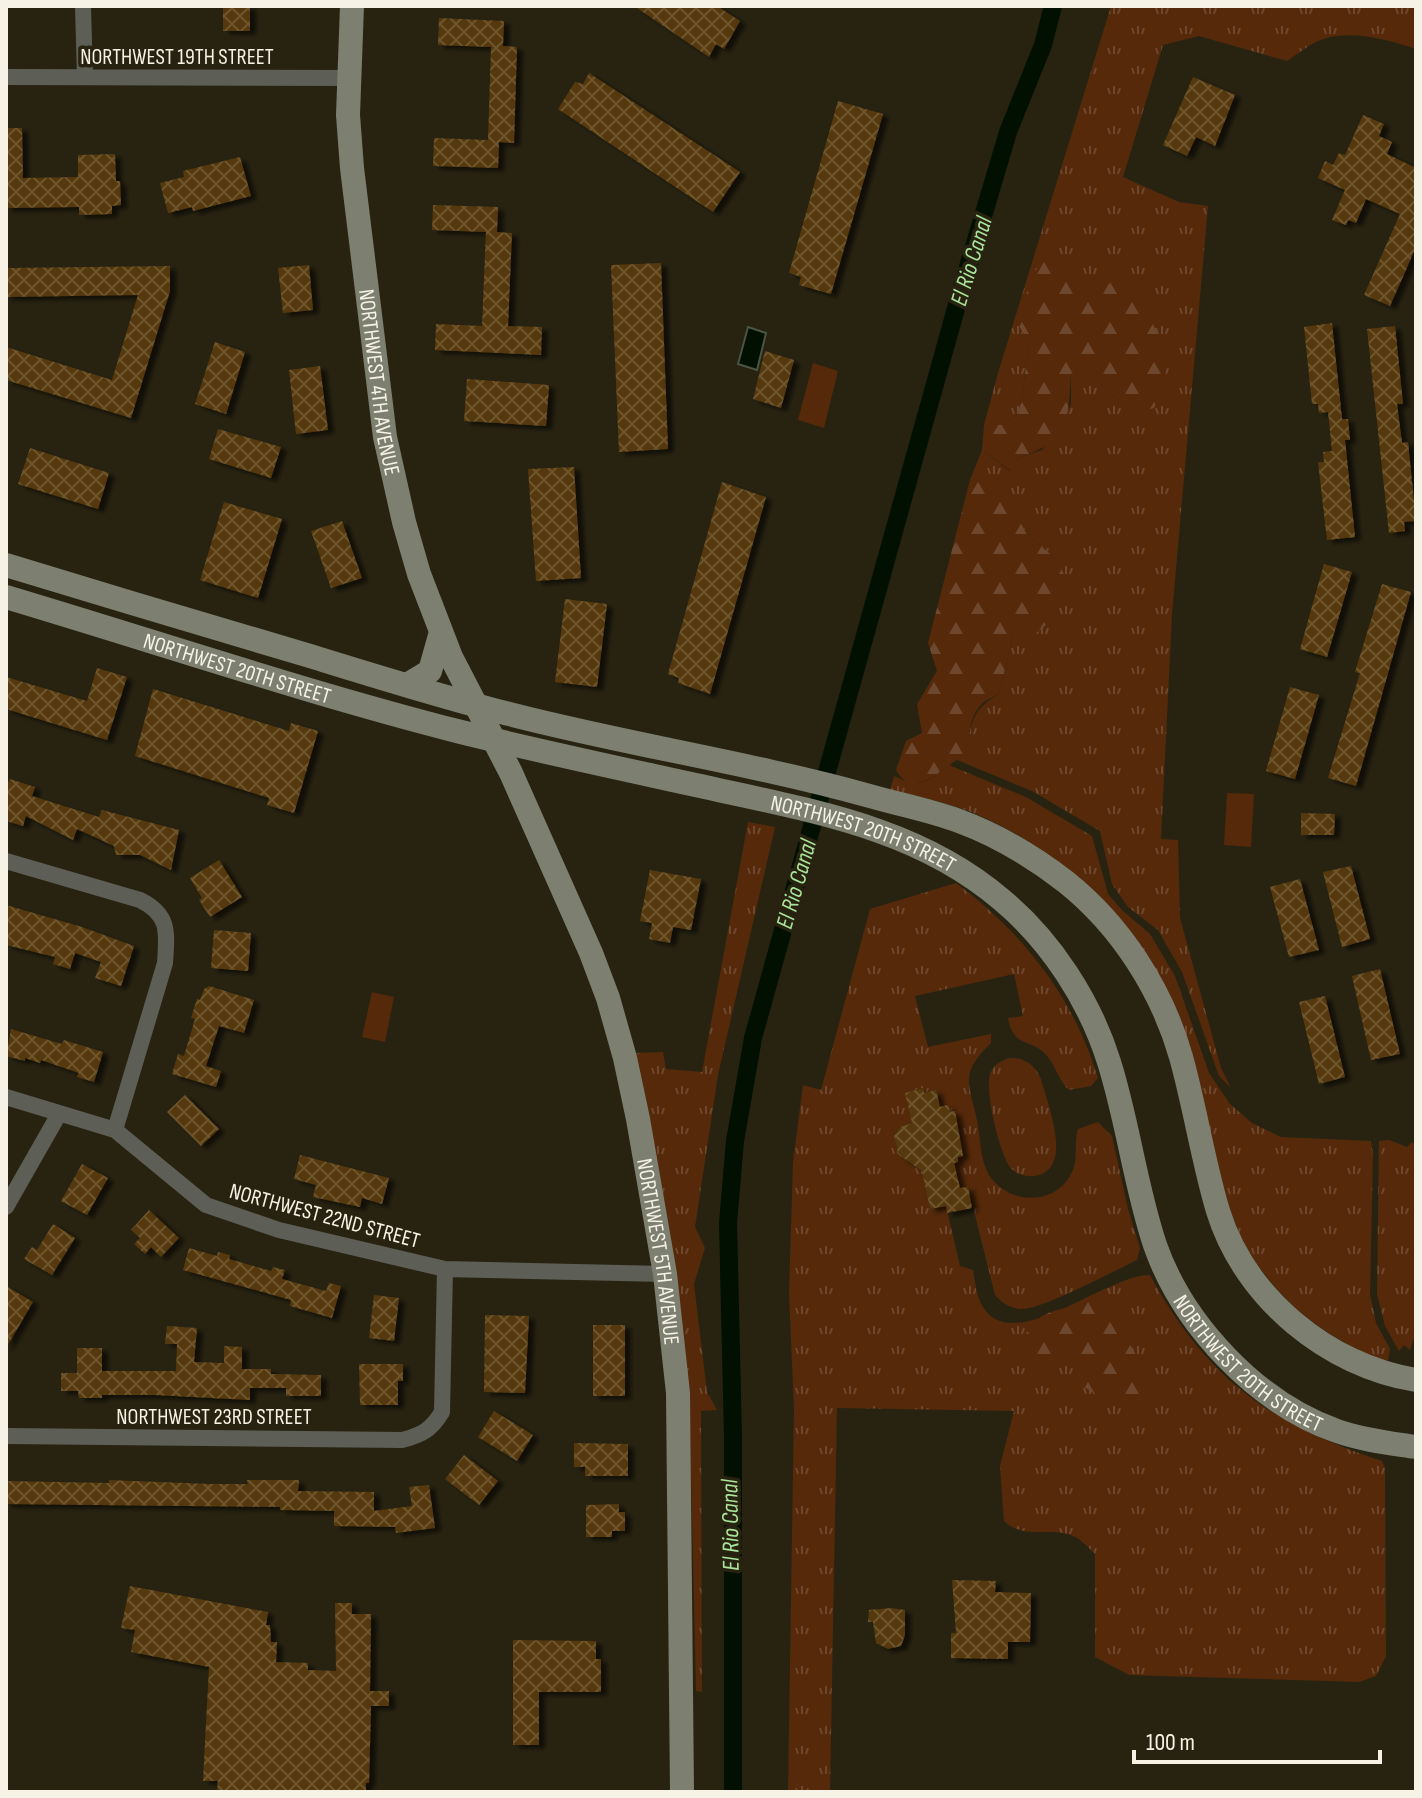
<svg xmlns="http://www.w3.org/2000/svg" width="1422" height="1798" font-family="'Sofia Sans Condensed',sans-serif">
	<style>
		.grass { fill: url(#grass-tufts) }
		.forest { fill: url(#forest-firs) }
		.garden { fill: #55290a }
		.water { fill: #011000; stroke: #4a5445; stroke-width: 2 }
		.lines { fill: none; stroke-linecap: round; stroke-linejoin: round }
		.canal { stroke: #011000; stroke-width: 18 }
		.building { fill: url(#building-cross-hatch); filter: url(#shadow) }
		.street { stroke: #5d5f56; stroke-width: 16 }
		.secondary { stroke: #7d8071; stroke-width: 24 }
		.labels { text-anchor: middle; stroke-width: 7; stroke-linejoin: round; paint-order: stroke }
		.street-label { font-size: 22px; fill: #f6f2e6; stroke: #282311 }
		.water-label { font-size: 24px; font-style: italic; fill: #a9e499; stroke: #282311 }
	</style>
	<defs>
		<pattern id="grass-tufts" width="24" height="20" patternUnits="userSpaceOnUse" patternTransform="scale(2)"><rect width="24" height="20" fill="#55290a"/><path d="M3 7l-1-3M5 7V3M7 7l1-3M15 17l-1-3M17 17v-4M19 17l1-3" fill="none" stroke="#6e482e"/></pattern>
		<pattern id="forest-firs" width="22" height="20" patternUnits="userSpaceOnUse" patternTransform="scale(2)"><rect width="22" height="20" fill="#55290a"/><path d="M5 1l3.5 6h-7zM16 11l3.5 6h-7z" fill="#6e482e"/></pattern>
		<pattern id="building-cross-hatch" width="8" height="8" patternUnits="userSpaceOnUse" patternTransform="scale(2)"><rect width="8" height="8" fill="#55380c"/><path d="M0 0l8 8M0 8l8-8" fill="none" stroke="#6e552f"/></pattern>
		<filter id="shadow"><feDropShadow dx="6" dy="3.5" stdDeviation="2" flood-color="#0009"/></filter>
	</defs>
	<rect width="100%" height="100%" fill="#282311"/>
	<path class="grass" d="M1111 6H1416V49C1387 39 1343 27 1314 43 1305 48 1296 55 1287 61L1199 36 1163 45 1123 177 1179 202 1208 206 1172 614 1161 839 1178 840 1180 918 1221 1068 1231 1088 1219 1076 1182 972 1158 930 1128 907 1112 884 1100 831 1032 791 957 760C979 734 959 717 999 694L1013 636 1057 560 1026 533 1002 489 970 480 982 450 1010 471 1018 458 1042 450 1071 405V372L1100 383 1132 413 1100 290 1072 286 1062 272 1029 341 1022 397 1018 414 1002 425H984L998 373Z
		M949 765 1026 797 1092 836 1108 894 1123 911 1150 934 1175 976 1209 1073 1230 1104 1252 1123 1281 1137 1371 1141 1373 1154 1370 1294 1376 1323 1390 1349 1388 1361C1373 1359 1360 1351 1347 1344 1299 1317 1274 1291 1244 1245L1115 915C1071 867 1019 828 957 807 935 800 912 795 890 790L894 776C921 789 926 782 949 765Z
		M748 822 775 827 718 1075 695 1227 705 1248 694 1284 707 1392 717 1410 701 1411 702 1692 696 1691 690 1426 685 1349 636 1053 663 1052 666 1069 702 1072Z
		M956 883C1024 934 1073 996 1098 1078L1091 1086 1069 1090C1059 1081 1056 1067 1048 1057 1031 1036 1014 1050 1008 1018L1023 1016 1014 974 915 996 928 1047 991 1034V1043C959 1074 969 1083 977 1120 980 1136 980 1154 986 1169 1001 1203 1051 1209 1070 1176 1080 1160 1073 1145 1078 1129L1098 1122 1112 1136 1128 1209 1140 1248 1137 1260C1114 1271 1043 1309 1022 1309 1011 1309 1002 1303 995 1295L968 1187 960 1188 954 1163 958 1162V1157L948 1106 940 1107 936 1090 924 1093 922 1088 906 1093 912 1123 900 1127 894 1135 899 1155 914 1166 921 1165 930 1209 946 1206 960 1266 973 1270C975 1282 976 1296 983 1307 1013 1357 1107 1274 1150 1275 1206 1379 1272 1425 1382 1461L1385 1468 1386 1656 1376 1676 1359 1682 1129 1675 1095 1657V1554C1087 1546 1079 1537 1068 1534 1045 1528 1024 1539 1004 1521L1000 1466 1014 1411 837 1408 830 1792H788L794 1408 789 1294 793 1162 803 1085 821 1090 870 909Z
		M1010 1058C1026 1058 1034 1065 1041 1079 1047 1103 1073 1165 1039 1175 1029 1178 1018 1176 1011 1168 1000 1156 983 1087 991 1072 995 1064 1002 1060 1010 1058Z
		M1389 1140 1407 1147 1412 1142 1416 1146V1332L1410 1350 1404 1345 1399 1351 1385 1326 1377 1294 1379 1141Z"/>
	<path class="forest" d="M1042 259 1062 272 1072 286 1090 280 1100 290 1117 278C1145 294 1171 353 1165 385 1164 392 1157 401 1154 408L1132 413 1100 383 1071 373C1068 422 1070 441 1018 458L1011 471 982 450 984 425H1002L1018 414 1022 397 1029 341 1019 326 1029 283Z
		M970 480 1002 488 1026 533 1057 560 1067 581C1062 600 1053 625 1032 635 1027 637 1018 636 1013 636L999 694C994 697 987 699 983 703 967 718 972 733 965 749 962 757 954 762 948 766 931 779 910 795 896 770L906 741 922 733 917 704 937 671 928 643Z
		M1099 1294 1110 1300 1122 1315 1123 1332 1143 1368 1150 1391 1157 1395 1156 1401 1151 1404C1133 1406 1096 1400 1083 1385 1076 1376 1076 1365 1065 1359L1058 1368 1046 1367 1024 1342C1027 1321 1047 1311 1066 1308L1077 1318C1082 1305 1083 1295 1099 1294Z"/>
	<path class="garden" d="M813 363 838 371 824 428 798 420Z
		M1227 793 1254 794 1251 847 1224 845Z
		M372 992 394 997 385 1042 362 1037Z"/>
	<path class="water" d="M748 327 766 333 757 370 738 364Z"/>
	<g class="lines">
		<path class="canal" d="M733 1792V1437L728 1223 735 1141 753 1038 960 294 1008 132 1043 45 1053 6"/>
	</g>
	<path class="building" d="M223 6H250V31H223Z
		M634 6H717L740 21 724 49 716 44 709 57Z
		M439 18 504 21 503 46 517 47 514 143 499 142 498 168 433 166 434 138 488 140 491 47 438 45Z
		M589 73 740 172 713 212 558 109 575 82 583 84Z
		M1193 77 1235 95 1215 146 1196 137 1187 156 1163 145Z
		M838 101 883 114 831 294 799 285 801 277 789 273Z
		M1363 115 1384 124 1379 136 1392 142 1387 154 1416 168V247L1390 306 1364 295 1400 214 1366 199 1356 223 1348 220 1346 225 1332 220 1345 190 1318 178 1325 161 1333 165 1339 153 1345 155Z
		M6 128H22L23 178 78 177V155L115 154 116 181H120L121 205 112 206V214L79 215V207L6 208Z
		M240 157 251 196 193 211 192 207 168 213 160 183 184 177 183 171Z
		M433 205 498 207 497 232 512 233 508 326 542 327 541 355 435 350 436 324 482 326 486 232 432 230Z
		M661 263 668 449 619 452 611 265Z
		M309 265 313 310 283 313 278 268Z
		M170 266V291L131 418 6 380V347L112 380 138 295 6 297V268Z
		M1332 323 1342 419H1348L1350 440H1345L1355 537 1327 540 1318 462H1324L1323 452 1332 451 1328 412 1319 413 1318 404H1312L1304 327Z
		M1395 326 1403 404H1397L1402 443 1408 442 1416 521 1404 522 1405 531 1389 533 1367 329Z
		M215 342 245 352 226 414 195 404Z
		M765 351 794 360 781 408 753 399Z
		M320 366 328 430 296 434 289 370Z
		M467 379 549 385 546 426 464 421Z
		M218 429 281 447 271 478 209 459Z
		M30 448 109 473 98 509 18 484Z
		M574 467 581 578 536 581 528 469Z
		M722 482 766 497 710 694 678 683 679 678 668 674Z
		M224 502 282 519 258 598 200 580Z
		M342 521 362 578 331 588 311 531Z
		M1324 564 1352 572 1327 657 1300 649Z
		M1382 584 1411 592 1356 786 1328 778 1360 673 1355 672Z
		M565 599 607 604 597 687 555 682Z
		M97 668 127 677 107 740 6 709V677L87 701Z
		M1290 687 1319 695 1295 779 1266 771Z
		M153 689 289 731 291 723 318 731 294 813 267 805 269 798 135 756Z
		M10 779 35 787 32 796 99 817 102 810 179 830 171 870 140 855H116L114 846 77 829 73 840 26 816 23 826 6 821V786Z
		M1301 813 1335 814 1334 835H1301Z
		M219 860 242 897 210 917 199 900 202 898 190 878Z
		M1351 866 1370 939 1342 947 1323 872Z
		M650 870 701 879 691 930 673 927 670 943 649 939 652 923 640 921Z
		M1300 879 1319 950 1289 957 1270 887Z
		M6 905 82 927 134 946 121 986 95 978 101 962 75 953 70 969 53 964 55 957 6 945Z
		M214 930 251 933 248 971 211 968Z
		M1380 969 1400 1054 1371 1060 1352 976Z
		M209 986 254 1000 244 1033 219 1026 206 1066 221 1071 216 1087 172 1074 178 1054 184 1056 195 1019 191 1018 197 999 200 1000 204 989Z
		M1325 996 1345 1077 1319 1084 1299 1002Z
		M11 1029 62 1044 64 1040 103 1052 94 1082 77 1077 79 1073 41 1060 40 1063 25 1058V1061L6 1056Z
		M923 1088 924 1093 936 1090 940 1107 948 1105 950 1112 955 1111 963 1156 958 1157V1162L954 1163 960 1188 968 1187 972 1208 947 1213 946 1206 930 1209 922 1171 899 1155 894 1136 900 1127 912 1123 905 1093Z
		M185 1095 219 1129 201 1146 167 1112Z
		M300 1155 389 1178 382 1204 362 1198 360 1207 313 1197 316 1185 294 1179Z
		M82 1164 108 1178 87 1215 61 1201Z
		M149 1210 179 1238 161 1257 151 1247 145 1254 134 1244 140 1238 131 1230Z
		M53 1224 75 1238 52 1275 24 1259 32 1247 37 1250Z
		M189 1248 217 1256 218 1252 230 1255 229 1259 271 1271 273 1267 285 1270 282 1279 326 1291 329 1283 341 1286 332 1318 290 1306 291 1300 183 1270Z
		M6 1286 33 1302 6 1348Z
		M374 1295 399 1298 394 1341 369 1338Z
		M485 1315 529 1316 525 1393 484 1392Z
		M593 1325H625V1396H593Z
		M167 1326 197 1328 194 1362 224 1363V1346L242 1347V1369H271V1374L321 1375V1396H286V1388H250V1400L155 1395H102V1398H79L78 1391H61V1373H77V1348H102V1371H176L177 1344H165Z
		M359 1364H403V1381H398V1405H360Z
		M494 1411 533 1435 517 1461 478 1437Z
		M574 1443 628 1444V1476H585V1467H574Z
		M464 1455 498 1481 479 1505 445 1479Z
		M109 1480 210 1484H248L247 1480H299L298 1491 374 1492V1511L412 1506 409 1487 429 1485 435 1528 396 1533 395 1527 334 1526V1511L280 1510V1507L6 1504V1481L109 1483Z
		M619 1504V1512H625V1531H612V1537H586V1505Z
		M952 1580 996 1581 995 1592 1031 1593 1030 1642H1008V1659L951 1658V1633H956Z
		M130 1586 268 1612 266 1625H270L271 1642H277L276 1662 308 1663V1670L336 1671 335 1603H352V1614H371L370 1691H389V1706H371L369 1783H366V1792H217L218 1781H203L209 1667 131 1652 135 1630 121 1628Z
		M891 1608 905 1610V1635L901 1646 888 1649 876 1643 873 1622H868L869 1610Z
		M513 1640 596 1641V1659H601V1692H539V1745H513Z"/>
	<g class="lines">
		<path class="street" d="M83 6 85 77
			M6 77 349 78
			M6 861 140 900C170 915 167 932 165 963L115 1130
			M6 1097 115 1130 206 1205 279 1230 445 1269 665 1274
			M6 1207 59 1114
			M6 1436 402 1440C422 1435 431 1430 442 1412L445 1269"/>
		<g class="secondary">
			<path id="s1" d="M352 6 348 115 352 168 385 437 404 522 419 574 451 657 511 773 591 953 608 998 625 1058 638 1119 665 1274 678 1393 682 1792"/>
			<path d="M6 565C107 596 209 626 310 656 378 677 445 698 513 715 630 745 750 763 866 795 897 804 929 810 959 821 997 835 1035 858 1066 882 1121 926 1162 990 1181 1057 1195 1107 1203 1161 1218 1211 1245 1298 1328 1366 1416 1380"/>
			<path id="s2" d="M6 597C157 642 308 693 461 732 542 752 623 769 705 787 811 811 917 827 1002 900 1051 941 1090 1001 1109 1062 1128 1122 1135 1185 1155 1245 1183 1325 1257 1403 1337 1431 1362 1440 1390 1443 1416 1447"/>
			<path d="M407 685 430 671 441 632"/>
		</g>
	</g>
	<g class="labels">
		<g class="street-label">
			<text x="177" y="64">NORTHWEST 19TH STREET</text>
			<text dy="8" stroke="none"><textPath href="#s1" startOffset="378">NORTHWEST 4TH AVENUE</textPath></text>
			<text dy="8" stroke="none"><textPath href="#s2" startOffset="242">NORTHWEST 20TH STREET</textPath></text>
			<text dy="8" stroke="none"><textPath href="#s2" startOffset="890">NORTHWEST 20TH STREET</textPath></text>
			<text transform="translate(325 1215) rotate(15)" y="8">NORTHWEST 22ND STREET</text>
			<text dy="8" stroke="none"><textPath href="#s1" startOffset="1298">NORTHWEST 5TH AVENUE</textPath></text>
			<text dy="8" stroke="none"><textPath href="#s2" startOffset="1586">NORTHWEST 20TH STREET</textPath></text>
			<text x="214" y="1424">NORTHWEST 23RD STREET</text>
		</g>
		<g class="water-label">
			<text transform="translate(971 261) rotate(-73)" y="8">El Rio Canal</text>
			<text transform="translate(796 884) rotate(-74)" y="8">El Rio Canal</text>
			<text transform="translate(730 1525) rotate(-91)" y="8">El Rio Canal</text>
		</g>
	</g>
	<rect width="1422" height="1798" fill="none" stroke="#f6f2e6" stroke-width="16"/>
	<path d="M1134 1750v12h246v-12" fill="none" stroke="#f6f2e6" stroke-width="4"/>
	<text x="1146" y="1750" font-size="24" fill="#f6f2e6" stroke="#282311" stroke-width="6" paint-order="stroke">100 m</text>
</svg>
